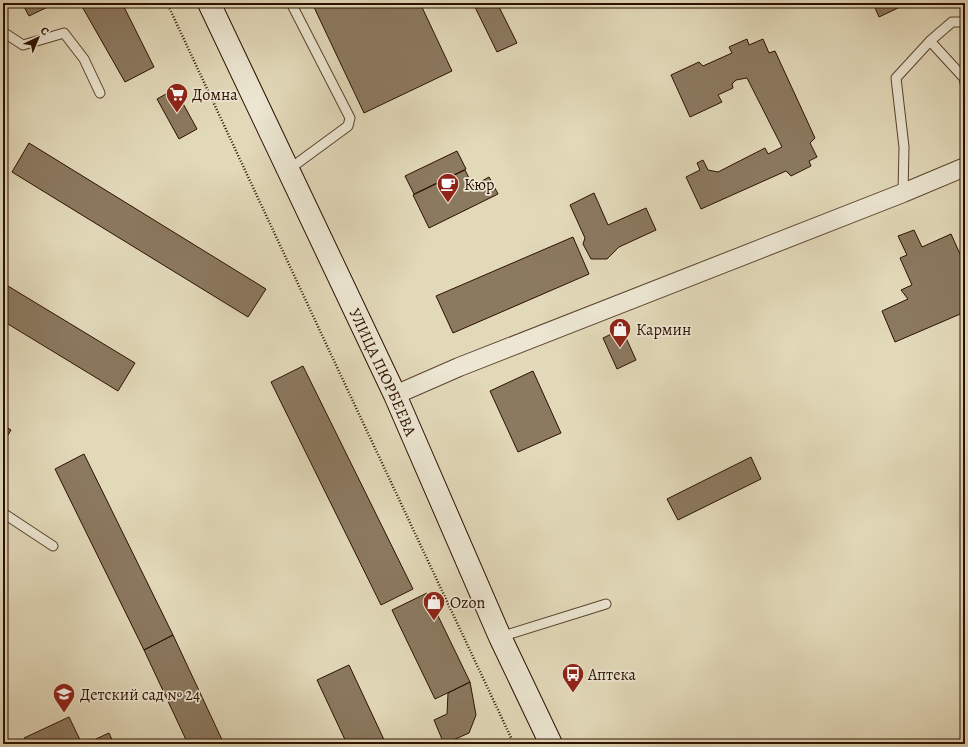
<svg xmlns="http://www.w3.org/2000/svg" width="968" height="747" font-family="Alegreya,serif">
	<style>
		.building { fill: #8b7960; stroke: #2c1000 }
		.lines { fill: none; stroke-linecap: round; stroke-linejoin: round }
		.lane-casing { stroke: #5a422e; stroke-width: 11 }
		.street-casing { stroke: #5a422e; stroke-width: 20 }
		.secondary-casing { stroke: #2c1000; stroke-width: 24 }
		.path { stroke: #2c1000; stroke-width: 2.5; stroke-dasharray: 1 2; stroke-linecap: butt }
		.lane { stroke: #ece6d2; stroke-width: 9 }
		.street { stroke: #ece6d2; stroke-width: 18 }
		.secondary { stroke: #ece6d2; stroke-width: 22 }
		.labels { text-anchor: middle; stroke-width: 3.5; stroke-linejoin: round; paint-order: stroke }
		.poi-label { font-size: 16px; fill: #2c1000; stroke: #ece6d2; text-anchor: start }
		.street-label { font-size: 16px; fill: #2c1000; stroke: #ece6d2 }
	</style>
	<rect width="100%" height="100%" fill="#e2d9b9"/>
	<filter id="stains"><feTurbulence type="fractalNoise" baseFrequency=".005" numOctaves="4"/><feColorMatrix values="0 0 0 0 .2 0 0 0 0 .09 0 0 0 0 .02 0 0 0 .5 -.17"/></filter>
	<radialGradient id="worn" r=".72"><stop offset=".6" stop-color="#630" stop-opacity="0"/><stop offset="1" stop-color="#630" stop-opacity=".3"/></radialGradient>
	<path class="building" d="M22 3H56L29 16Z
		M80 3H122L154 67 125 82Z
		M312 3H420L452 71 364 113Z
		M473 3H497L517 43 497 52Z
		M873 3H898L900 7 879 17Z
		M747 39 749 45 763 39 769 53 775 51 815 138 810 143 817 157 809 161 811 166 791 176 786 171 701 209 686 177 700 170 697 163 703 160 708 170 718 172 765 148 768 154 782 147 747 78 736 80 732 84 733 88 718 95 722 102 690 117 671 75 699 62 703 66 732 53 729 47Z
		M175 89 197 129 179 139 157 99Z
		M29 143 266 289 248 317 12 172Z
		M457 151 466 169 414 194 405 176Z
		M465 170 473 186 489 177 498 194 429 228 413 195Z
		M594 193 608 225 646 208 656 230 619 247 607 259H591L583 244 585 238 570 205Z
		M914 230 922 247 951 234 965 265V312L895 342 882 311 908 299 901 290 912 285 900 258 907 255 898 236Z
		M573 237 589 274 453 333 436 296Z
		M3 283 135 363 118 391 3 321Z
		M622 329 636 360 617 369 603 338Z
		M303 366 413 589 381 605 271 382Z
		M533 371 561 433 518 452 490 391Z
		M3 425 11 430 3 443Z
		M84 454 173 635 144 650 55 469Z
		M751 457 761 479 678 520 667 499Z
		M427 593 470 682 435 699 392 610Z
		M173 635 224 744H188L144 650Z
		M349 665 386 744H347L317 680Z
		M470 682 476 715 469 733 444 744 434 720 447 714 448 693Z
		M69 717 82 744H27L24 738Z
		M109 733 114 744H85Z"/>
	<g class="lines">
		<g class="lane-casing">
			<path id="lane" d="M3 32 23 45 64 33 84 59 100 93
				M930 41 964 78 965 83
				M288 170 348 126 350 118 291 3
				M903 193 904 147 896 78 930 41 952 22H965
				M3 513 53 546
				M500 637 606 604"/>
		</g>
		<g class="street-casing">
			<path id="street" d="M395 395 459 367 903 193 965 167"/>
		</g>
		<g class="secondary-casing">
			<g id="secondary">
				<path id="s1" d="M209 3 395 395 500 637 551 744"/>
			</g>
		</g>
		<path class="path" d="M167 3 335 363 514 744"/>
		<use href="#lane" class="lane"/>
		<use href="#street" class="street"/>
		<use href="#secondary" class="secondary"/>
	</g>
	<defs>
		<g id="supermarket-pin" transform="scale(1.15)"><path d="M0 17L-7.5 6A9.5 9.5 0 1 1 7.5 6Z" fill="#8f2418" stroke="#ece6d2"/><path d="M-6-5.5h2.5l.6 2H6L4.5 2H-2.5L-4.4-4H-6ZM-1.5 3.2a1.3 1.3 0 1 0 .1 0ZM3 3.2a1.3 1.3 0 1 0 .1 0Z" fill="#fff"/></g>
		<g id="cafe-pin" transform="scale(1.15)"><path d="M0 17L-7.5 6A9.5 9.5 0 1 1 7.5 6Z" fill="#8f2418" stroke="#ece6d2"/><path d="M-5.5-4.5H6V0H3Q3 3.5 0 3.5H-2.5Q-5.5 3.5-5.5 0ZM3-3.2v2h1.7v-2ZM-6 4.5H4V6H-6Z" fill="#fff"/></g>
		<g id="shop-pin" transform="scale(1.15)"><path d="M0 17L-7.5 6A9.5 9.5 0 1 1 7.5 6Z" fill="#8f2418" stroke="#ece6d2"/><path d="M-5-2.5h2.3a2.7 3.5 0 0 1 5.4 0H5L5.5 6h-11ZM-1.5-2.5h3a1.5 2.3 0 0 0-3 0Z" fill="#fff"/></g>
		<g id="bus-pin" transform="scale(1.15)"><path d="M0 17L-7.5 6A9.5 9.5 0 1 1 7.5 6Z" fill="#8f2418" stroke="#ece6d2"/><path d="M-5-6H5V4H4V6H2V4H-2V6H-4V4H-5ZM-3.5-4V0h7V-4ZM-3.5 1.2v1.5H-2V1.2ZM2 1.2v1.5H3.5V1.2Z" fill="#fff"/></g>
		<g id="school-pin" transform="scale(1.15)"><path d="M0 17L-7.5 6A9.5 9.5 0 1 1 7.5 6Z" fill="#8f2418" stroke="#ece6d2"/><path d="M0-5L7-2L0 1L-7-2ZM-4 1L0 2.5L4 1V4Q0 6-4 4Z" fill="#fff"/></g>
	</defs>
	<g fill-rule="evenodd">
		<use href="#supermarket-pin" x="177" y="94"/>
		<use href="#cafe-pin" x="448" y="184"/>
		<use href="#shop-pin" x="620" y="329"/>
		<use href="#shop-pin" x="434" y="602"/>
		<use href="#bus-pin" x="573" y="674"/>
		<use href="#school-pin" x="64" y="694"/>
	</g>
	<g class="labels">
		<g class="poi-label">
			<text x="192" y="100">Домна</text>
			<text x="464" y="190">Кюр</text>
			<text x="636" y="335">Кармин</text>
			<text x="450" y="608">Ozon</text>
			<text x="588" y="680">Аптека</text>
			<text x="80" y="700">Детский сад № 24</text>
		</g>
		<g class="street-label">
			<text dy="6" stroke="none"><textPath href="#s1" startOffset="408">УЛИЦА ПЮРБЕЕВА</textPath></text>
		</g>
	</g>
	<rect width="968" height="747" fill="none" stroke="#e2d9b9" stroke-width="16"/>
	<rect x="4" y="4" width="960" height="739" fill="none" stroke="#2c1000" stroke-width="2"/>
	<rect x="8" y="8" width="952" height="731" fill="none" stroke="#2c1000"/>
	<g transform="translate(38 38) rotate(44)" stroke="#ece6d2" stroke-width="3" paint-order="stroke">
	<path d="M0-3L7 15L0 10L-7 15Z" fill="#2c1000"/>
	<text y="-6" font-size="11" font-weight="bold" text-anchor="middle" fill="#2c1000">С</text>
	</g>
	<rect width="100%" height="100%" filter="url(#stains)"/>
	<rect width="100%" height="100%" fill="url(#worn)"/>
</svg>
